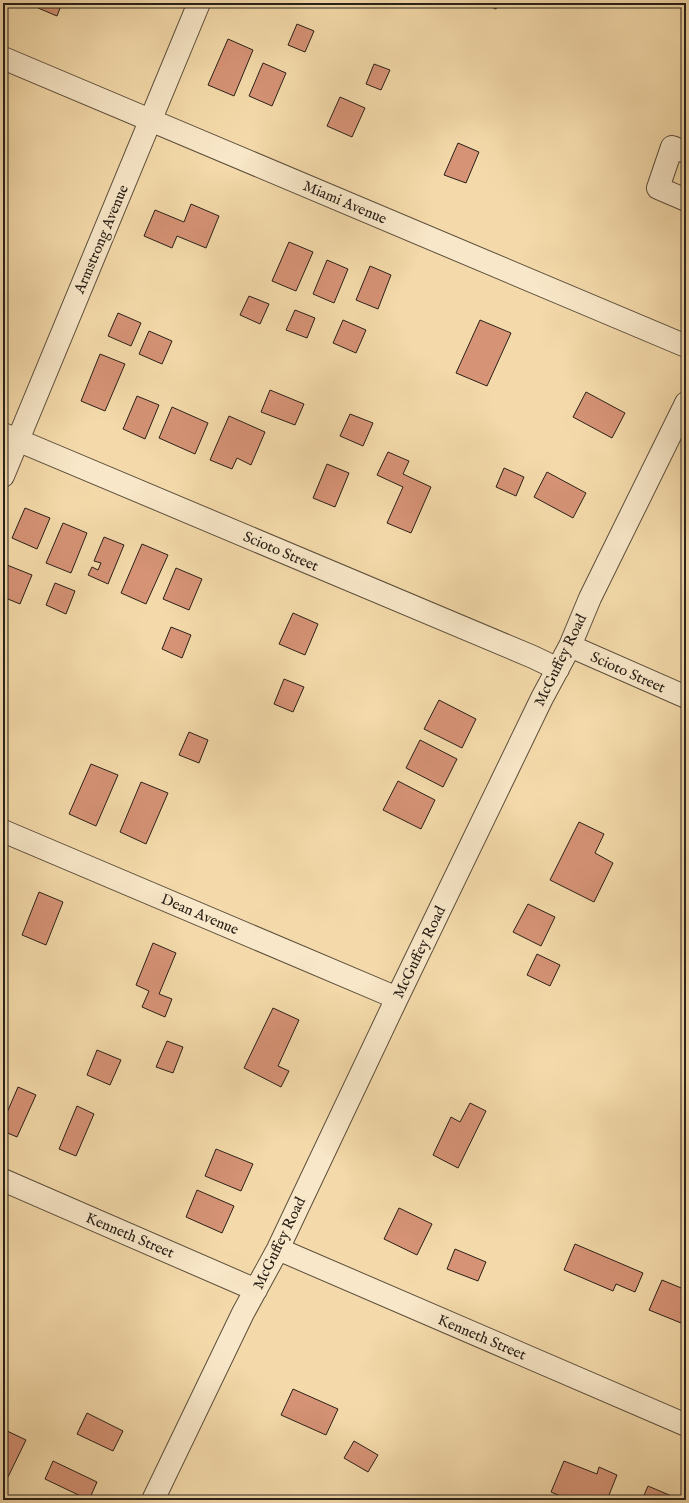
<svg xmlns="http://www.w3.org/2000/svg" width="689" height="1503" font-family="'IM FELL English',serif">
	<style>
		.building { fill: #d69376; stroke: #292018 }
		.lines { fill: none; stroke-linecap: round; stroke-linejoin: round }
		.minor-casing { stroke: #5c4e3c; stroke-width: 24 }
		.minor { stroke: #f8e7c8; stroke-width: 22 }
		.labels { text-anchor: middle; stroke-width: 4; stroke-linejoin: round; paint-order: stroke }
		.street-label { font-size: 15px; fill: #292018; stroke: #f8e7c8 }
	</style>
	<rect width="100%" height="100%" fill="#f4daaa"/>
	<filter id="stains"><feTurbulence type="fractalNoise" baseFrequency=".005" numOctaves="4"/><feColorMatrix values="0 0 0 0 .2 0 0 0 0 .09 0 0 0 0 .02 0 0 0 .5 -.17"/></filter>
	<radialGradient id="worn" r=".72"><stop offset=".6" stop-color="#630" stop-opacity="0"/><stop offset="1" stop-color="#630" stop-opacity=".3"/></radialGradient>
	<path class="building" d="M41 3H62L57 16 38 8Z
		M482 3H498L496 9Z
		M297 24 314 31 305 52 288 45Z
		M228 39 253 50 234 96 208 85Z
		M263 63 286 73 272 106 249 96Z
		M374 64 390 70 381 90 366 84Z
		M340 97 365 108 352 137 327 126Z
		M458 143 479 152 466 183 444 175Z
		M191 204 219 216 206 248 177 236 172 248 144 236 155 210 184 222Z
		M289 242 313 252 296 291 272 281Z
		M327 260 348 269 334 303 313 294Z
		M370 266 391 275 378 309 356 300Z
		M249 296 269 304 260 324 240 315Z
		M295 310 315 318 307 338 286 330Z
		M118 313 141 323 131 346 108 336Z
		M343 320 366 330 356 353 333 343Z
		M480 320 511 333 487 386 456 373Z
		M149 331 172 341 162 364 139 354Z
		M100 354 125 364 105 411 81 401Z
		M270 390 304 404 295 425 261 412Z
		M586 392 625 413 612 438 573 417Z
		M137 396 159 405 145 439 123 429Z
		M172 407 208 423 195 454 159 438Z
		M350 414 373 423 363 446 340 436Z
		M229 416 265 432 251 465 237 458 232 469 210 460Z
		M388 452 409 461 403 474 431 487 411 533 387 523 403 487 377 475Z
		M327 464 349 473 335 507 313 498Z
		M504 468 524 477 516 496 496 487Z
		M547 472 586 493 573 518 534 497Z
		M25 508 50 518 37 549 12 538Z
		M63 523 87 533 71 573 46 563Z
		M104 537 124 545 108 584 88 575 92 567 98 570 101 563 94 561Z
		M142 544 168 555 146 604 121 593Z
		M7 565 32 575 20 604 3 597V574Z
		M176 568 202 579 189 610 163 599Z
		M55 583 75 591 66 614 46 605Z
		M293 613 318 624 305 655 279 644Z
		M171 627 191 635 182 658 162 649Z
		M284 679 304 687 293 712 274 704Z
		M439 700 476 719 462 748 424 729Z
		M189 732 208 740 199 763 179 755Z
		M420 740 457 759 443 787 406 768Z
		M91 764 118 775 96 826 69 814Z
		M398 781 435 800 421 829 383 810Z
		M141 782 168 793 146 844 120 832Z
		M579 822 604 834 595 853 613 863 594 902 550 880Z
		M39 892 63 902 46 945 22 935Z
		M528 904 555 917 541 946 513 932Z
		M153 943 176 953 159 994 172 999 165 1017 142 1007 149 991 136 985Z
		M537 954 560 965 550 986 527 975Z
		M273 1008 299 1020 278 1066 289 1071 281 1087 244 1068Z
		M167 1041 183 1047 173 1073 156 1067Z
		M97 1050 121 1060 110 1085 87 1075Z
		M18 1087 36 1095 17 1137 3 1131V1122Z
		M470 1103 486 1111 458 1168 433 1155 451 1117 460 1122Z
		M77 1106 94 1114 76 1156 59 1149Z
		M216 1149 253 1164 241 1191 205 1176Z
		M197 1190 234 1206 222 1233 186 1217Z
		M399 1208 432 1224 417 1255 384 1239Z
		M575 1244 643 1273 635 1292 616 1284 613 1291 564 1270Z
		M455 1249 486 1262 478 1281 447 1269Z
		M662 1280 686 1290V1325L649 1310Z
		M293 1389 338 1409 326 1435 281 1415Z
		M87 1413 123 1431 113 1451 77 1434Z
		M3 1429 26 1440 8 1477 3 1475Z
		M354 1441 378 1455 368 1472 344 1458Z
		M53 1461 97 1482 89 1500 45 1479Z
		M564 1461 597 1474 599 1467 617 1475 607 1500H570L551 1492Z
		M648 1486 681 1500H642Z"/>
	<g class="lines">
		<g class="minor-casing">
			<path id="minor" d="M3 58 686 346
				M686 152 672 147 658 188 686 200
				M3 434 533 657 558 669
				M3 476 199 3
				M570 646 686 697
				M3 831 397 998
				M3 1180 256 1290
				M278 1249 686 1425
				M153 1500 243 1313 278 1249 397 998 542 698 570 646 590 598 686 403"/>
		</g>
		<use href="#minor" class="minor"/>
	</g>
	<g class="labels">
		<g class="street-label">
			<text transform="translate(345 202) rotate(23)" y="5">Miami Avenue</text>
			<text transform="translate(101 239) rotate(-67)" y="5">Armstrong Avenue</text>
			<text transform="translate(281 551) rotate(23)" y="5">Scioto Street</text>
			<text transform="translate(560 660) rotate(-64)" y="5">McGuffey Road</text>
			<text transform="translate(628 672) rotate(24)" y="5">Scioto Street</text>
			<text transform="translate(200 914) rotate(23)" y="5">Dean Avenue</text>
			<text transform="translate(419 952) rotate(-64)" y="5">McGuffey Road</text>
			<text transform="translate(130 1235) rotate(23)" y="5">Kenneth Street</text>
			<text transform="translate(279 1243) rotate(-64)" y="5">McGuffey Road</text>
			<text transform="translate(482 1337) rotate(23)" y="5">Kenneth Street</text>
		</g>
	</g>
	<rect width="689" height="1503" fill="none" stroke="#f4daaa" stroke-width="16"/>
	<rect x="4" y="4" width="681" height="1495" fill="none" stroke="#292018" stroke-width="2"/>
	<rect x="8" y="8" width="673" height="1487" fill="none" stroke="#292018"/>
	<rect width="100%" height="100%" filter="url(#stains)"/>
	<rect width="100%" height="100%" fill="url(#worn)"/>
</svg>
